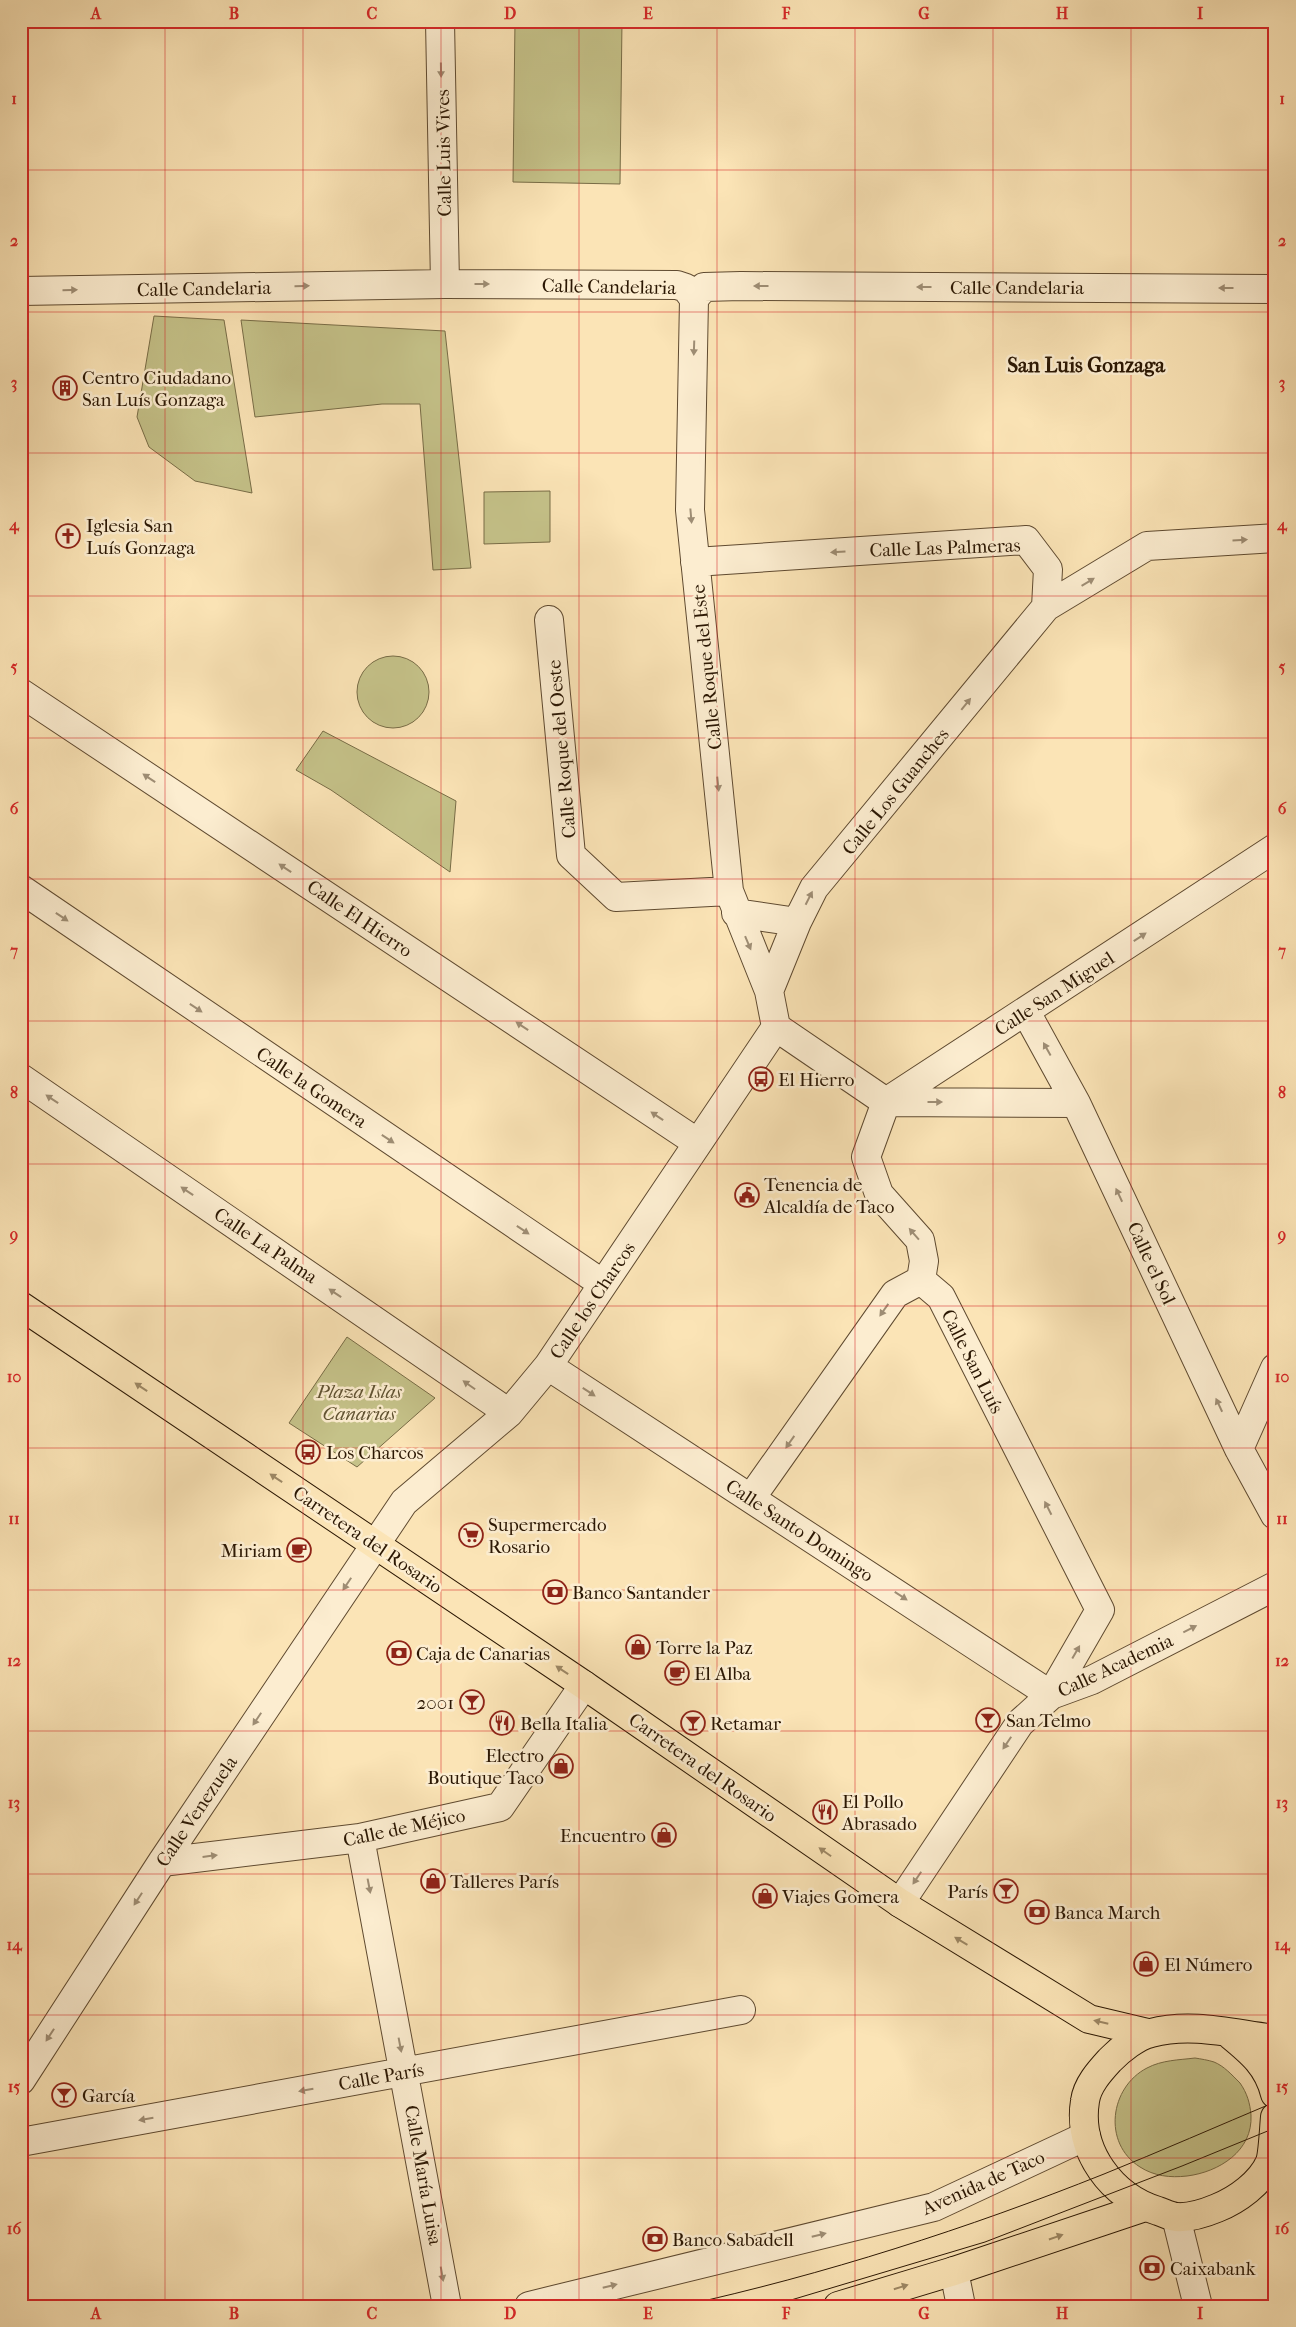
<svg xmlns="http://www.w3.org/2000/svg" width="1296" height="2327" font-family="'IM FELL French Canon',serif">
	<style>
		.green { fill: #c5c289; stroke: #786c46 }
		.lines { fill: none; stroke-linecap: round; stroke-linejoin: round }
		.minor-casing { stroke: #5f4a30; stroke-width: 30 }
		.major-casing { stroke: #2b1703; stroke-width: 30 }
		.minor { stroke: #fcedd0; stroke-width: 28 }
		.major { stroke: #fbe4b6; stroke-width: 28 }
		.tram { stroke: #2b1703; stroke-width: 1 }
		.oneway { fill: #9e8d74 }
		.oneway2 { fill: #9d8865 }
		.grid { fill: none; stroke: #d62828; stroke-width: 1; stroke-opacity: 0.55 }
		.labels { text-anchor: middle; stroke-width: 5; stroke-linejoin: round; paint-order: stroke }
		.street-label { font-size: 19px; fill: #2b1703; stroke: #fcedd0 }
		.poi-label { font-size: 19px; fill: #2b1703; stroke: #fcedd0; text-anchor: start }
		.park-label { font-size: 19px; font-style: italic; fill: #615332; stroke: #fcedd0 }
		.quarter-label { font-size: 21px; font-weight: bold; fill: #2b1703; stroke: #fcedd0 }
		.neatline { fill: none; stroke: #d62828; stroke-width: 2 }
		.grid-label { font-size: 16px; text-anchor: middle; font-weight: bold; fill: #d62828 }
	</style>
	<rect width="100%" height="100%" fill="#fbe4b6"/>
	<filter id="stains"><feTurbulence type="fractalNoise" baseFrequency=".004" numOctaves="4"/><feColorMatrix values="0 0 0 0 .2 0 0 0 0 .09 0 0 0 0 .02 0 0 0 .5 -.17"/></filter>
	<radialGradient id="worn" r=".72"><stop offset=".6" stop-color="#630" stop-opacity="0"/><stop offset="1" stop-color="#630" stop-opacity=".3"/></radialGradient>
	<path class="green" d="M515 21H622L620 184 513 182Z
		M154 316 224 320 252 493 195 481 149 447 137 417Z
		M241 320 445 331 471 568 433 570 420 404H382L255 417Z
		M550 491V542L484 544V492Z
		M357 692a36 36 0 1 1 72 0a36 36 0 1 1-72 0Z
		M323 731 456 801 450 872 331 790 296 770Z
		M347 1337 435 1398 357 1467 289 1423Z
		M1195 2058C1201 2059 1208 2060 1214 2062 1224 2066 1232 2075 1240 2083 1247 2093 1250 2103 1251 2115 1253 2151 1219 2172 1187 2176 1170 2178 1154 2176 1140 2167 1102 2143 1110 2087 1147 2068 1162 2060 1179 2060 1195 2058Z"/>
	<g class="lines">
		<g class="minor-casing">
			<path id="minor" d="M440 21 445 284
				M21 291 445 284 677 285 686 288 694 299
				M694 299 690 510 729 891 769 991 776 1027
				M694 299 704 287 741 286 1275 289
				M695 562 1026 540 1048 569 1046 607
				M549 620 571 855 616 897 729 891
				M21 693 698 1143
				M21 889 603 1284
				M736 913 797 922
				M769 991 797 922 814 888 1046 607 1147 546 1275 538
				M1026 1012 1076 1103 1239 1449 1275 1515
				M776 1027 886 1102
				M21 1078 509 1413
				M886 1102 1275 848
				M886 1102 866 1157 879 1194 920 1240 924 1261 921 1280
				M886 1102 1076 1103
				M921 1280 941 1297 1100 1610 1051 1695
				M548 1366 1051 1695
				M1239 1449 1275 1368
				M751 1498 895 1294 921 1280
				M360 1838 447 2306
				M162 1862 360 1838 500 1807 584 1685
				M900 1903 1020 1723 1051 1695 1092 1680 1275 1586
				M21 2080 162 1862 404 1502 509 1413 548 1366 776 1027
				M21 2142 741 2010
				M1176 2217 1198 2306
				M954 2271 961 2306
				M529 2306 934 2207 1086 2136"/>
		</g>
		<g class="major-casing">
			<path id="major" d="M21 1306 584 1685 900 1903 1089 2019 1148 2033
				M1228 2033C1250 2051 1268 2065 1275 2094
				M1275 2039C1233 2034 1192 2022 1151 2033 1137 2036 1120 2050 1110 2060 1100 2071 1087 2085 1085 2101 1077 2151 1112 2197 1158 2211 1164 2213 1170 2216 1176 2217 1189 2218 1205 2213 1217 2208 1237 2200 1261 2183 1270 2162 1273 2153 1274 2127 1275 2117
				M838 2306 954 2271 1145 2207"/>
		</g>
		<use href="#minor" class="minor"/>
		<use href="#major" class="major"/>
		<path class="tram" d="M681 2306C823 2275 969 2228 1104 2174 1161 2151 1218 2126 1275 2102
			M771 2306 985 2242 1182 2166 1275 2128"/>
	</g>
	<defs><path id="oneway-solid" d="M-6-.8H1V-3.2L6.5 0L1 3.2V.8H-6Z" transform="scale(1.25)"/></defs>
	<g class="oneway">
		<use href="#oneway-solid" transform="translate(441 70) rotate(89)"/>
		<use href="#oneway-solid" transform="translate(482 284)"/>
		<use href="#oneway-solid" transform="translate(302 286) rotate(-1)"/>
		<use href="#oneway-solid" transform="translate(761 286) rotate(-180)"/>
		<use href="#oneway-solid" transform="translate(924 287) rotate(-180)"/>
		<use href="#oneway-solid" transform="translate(1226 288) rotate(-180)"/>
		<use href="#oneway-solid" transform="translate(70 290) rotate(-1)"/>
		<use href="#oneway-solid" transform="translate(694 348) rotate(92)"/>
		<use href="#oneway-solid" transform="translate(691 516) rotate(85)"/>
		<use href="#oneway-solid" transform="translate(1240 540) rotate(-3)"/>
		<use href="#oneway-solid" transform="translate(838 552) rotate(176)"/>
		<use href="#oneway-solid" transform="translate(1088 582) rotate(-31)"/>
		<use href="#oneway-solid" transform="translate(966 704) rotate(-51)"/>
		<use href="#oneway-solid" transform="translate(149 778) rotate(-146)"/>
		<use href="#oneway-solid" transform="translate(718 784) rotate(84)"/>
		<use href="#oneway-solid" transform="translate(285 868) rotate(-146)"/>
		<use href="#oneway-solid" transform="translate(809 898) rotate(-63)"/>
		<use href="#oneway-solid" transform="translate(62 917) rotate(34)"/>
		<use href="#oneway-solid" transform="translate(1140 937) rotate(-33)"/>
		<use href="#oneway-solid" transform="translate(748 943) rotate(67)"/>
		<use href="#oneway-solid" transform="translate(196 1008) rotate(34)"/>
		<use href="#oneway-solid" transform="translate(522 1026) rotate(-146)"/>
		<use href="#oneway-solid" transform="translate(1047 1049) rotate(-119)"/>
		<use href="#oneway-solid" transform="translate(52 1099) rotate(-146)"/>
		<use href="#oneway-solid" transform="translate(935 1102)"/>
		<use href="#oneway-solid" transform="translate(657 1116) rotate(-146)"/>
		<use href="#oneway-solid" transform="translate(388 1139) rotate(34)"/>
		<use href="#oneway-solid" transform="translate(187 1191) rotate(-146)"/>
		<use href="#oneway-solid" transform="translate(1119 1195) rotate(-115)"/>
		<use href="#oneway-solid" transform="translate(523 1230) rotate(34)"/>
		<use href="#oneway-solid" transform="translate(914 1234) rotate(-131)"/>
		<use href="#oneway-solid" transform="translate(335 1293) rotate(-146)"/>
		<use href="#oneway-solid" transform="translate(884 1310) rotate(125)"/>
		<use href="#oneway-solid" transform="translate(469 1385) rotate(-145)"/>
		<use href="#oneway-solid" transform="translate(589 1392) rotate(33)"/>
		<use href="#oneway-solid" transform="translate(1219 1405) rotate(-115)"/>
		<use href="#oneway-solid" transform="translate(790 1442) rotate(125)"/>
		<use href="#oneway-solid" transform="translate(1048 1508) rotate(-117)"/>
		<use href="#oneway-solid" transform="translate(347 1584) rotate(124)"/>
		<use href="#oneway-solid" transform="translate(901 1596) rotate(33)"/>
		<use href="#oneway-solid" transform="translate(1190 1629) rotate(-27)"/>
		<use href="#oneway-solid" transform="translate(1076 1652) rotate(-60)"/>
		<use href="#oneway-solid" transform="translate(257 1719) rotate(124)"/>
		<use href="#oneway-solid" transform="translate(1007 1743) rotate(124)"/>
		<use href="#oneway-solid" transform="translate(210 1856) rotate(-7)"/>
		<use href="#oneway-solid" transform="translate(917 1878) rotate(124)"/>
		<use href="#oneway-solid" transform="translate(369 1886) rotate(79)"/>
		<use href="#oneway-solid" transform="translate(138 1899) rotate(123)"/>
		<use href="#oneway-solid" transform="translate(50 2035) rotate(123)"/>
		<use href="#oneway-solid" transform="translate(400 2045) rotate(79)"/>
		<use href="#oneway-solid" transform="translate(306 2090) rotate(170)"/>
		<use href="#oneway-solid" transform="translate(146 2119) rotate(170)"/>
		<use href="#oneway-solid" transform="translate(819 2235) rotate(-14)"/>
		<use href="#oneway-solid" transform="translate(442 2274) rotate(80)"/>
		<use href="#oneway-solid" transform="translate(610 2286) rotate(-14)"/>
	</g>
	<g class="oneway2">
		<use href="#oneway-solid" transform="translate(141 1387) rotate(-146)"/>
		<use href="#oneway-solid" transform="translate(276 1478) rotate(-146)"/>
		<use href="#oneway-solid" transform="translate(562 1670) rotate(-146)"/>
		<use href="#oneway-solid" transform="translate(825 1852) rotate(-145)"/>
		<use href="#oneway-solid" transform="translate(961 1941) rotate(-149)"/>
		<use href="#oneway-solid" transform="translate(1101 2022) rotate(-167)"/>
		<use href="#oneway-solid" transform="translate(1056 2237) rotate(-19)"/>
		<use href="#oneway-solid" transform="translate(901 2287) rotate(-17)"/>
	</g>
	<path class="grid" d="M165 21V2306M303 21V2306M441 21V2306M579 21V2306M717 21V2306M855 21V2306M993 21V2306M1131 21V2306M21 170H1275M21 312H1275M21 453H1275M21 596H1275M21 738H1275M21 879H1275M21 1021H1275M21 1164H1275M21 1306H1275M21 1448H1275M21 1590H1275M21 1731H1275M21 1874H1275M21 2015H1275M21 2158H1275"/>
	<defs>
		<g id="building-ring" transform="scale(1.25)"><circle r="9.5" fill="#fcedd0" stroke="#8f2418" stroke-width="1.5"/><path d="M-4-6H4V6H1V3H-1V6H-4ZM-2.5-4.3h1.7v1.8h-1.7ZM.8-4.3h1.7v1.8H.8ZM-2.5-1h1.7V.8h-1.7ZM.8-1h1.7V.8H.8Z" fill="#8f2418"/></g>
		<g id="church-ring" transform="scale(1.25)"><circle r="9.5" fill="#fcedd0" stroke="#8f2418" stroke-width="1.5"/><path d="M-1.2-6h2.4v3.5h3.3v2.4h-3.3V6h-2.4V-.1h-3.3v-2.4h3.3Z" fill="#8f2418"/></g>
		<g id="bus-ring" transform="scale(1.25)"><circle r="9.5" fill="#fcedd0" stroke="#8f2418" stroke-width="1.5"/><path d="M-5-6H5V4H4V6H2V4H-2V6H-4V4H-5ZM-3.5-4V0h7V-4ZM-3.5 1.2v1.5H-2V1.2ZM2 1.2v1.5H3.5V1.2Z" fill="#8f2418"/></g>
		<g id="civic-ring" transform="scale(1.25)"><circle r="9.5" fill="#fcedd0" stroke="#8f2418" stroke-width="1.5"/><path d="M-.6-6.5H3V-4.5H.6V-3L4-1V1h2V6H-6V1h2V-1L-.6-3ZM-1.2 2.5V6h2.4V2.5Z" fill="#8f2418"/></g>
		<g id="supermarket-ring" transform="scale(1.25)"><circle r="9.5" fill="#fcedd0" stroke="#8f2418" stroke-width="1.5"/><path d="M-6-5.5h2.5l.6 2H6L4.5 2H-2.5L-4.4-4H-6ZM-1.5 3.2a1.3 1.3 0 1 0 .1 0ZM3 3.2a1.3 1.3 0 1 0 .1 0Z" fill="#8f2418"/></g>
		<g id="cafe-ring" transform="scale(1.25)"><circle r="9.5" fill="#fcedd0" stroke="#8f2418" stroke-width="1.5"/><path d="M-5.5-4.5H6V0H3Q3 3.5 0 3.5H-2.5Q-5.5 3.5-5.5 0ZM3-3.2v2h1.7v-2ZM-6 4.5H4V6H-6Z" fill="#8f2418"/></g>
		<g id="bank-ring" transform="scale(1.25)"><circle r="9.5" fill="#fcedd0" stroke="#8f2418" stroke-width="1.5"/><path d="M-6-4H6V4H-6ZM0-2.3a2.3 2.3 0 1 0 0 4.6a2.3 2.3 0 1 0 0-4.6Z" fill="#8f2418"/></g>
		<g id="shop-ring" transform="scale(1.25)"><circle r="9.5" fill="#fcedd0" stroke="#8f2418" stroke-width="1.5"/><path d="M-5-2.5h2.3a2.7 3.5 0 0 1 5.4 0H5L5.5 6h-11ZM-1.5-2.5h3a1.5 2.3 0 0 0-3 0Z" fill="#8f2418"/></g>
		<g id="bar-ring" transform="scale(1.25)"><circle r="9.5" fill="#fcedd0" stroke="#8f2418" stroke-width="1.5"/><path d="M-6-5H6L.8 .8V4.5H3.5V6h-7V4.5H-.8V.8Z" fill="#8f2418"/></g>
		<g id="restaurant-ring" transform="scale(1.25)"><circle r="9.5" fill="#fcedd0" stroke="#8f2418" stroke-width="1.5"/><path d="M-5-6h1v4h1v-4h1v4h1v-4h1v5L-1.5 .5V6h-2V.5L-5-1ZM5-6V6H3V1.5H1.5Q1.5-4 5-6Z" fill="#8f2418"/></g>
	</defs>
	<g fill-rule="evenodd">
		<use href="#building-ring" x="65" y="388"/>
		<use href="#church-ring" x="68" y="536"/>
		<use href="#bus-ring" x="761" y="1079"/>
		<use href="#civic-ring" x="747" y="1195"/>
		<use href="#bus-ring" x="308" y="1452"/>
		<use href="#supermarket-ring" x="471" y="1535"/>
		<use href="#cafe-ring" x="299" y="1550"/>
		<use href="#bank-ring" x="555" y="1592"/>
		<use href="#shop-ring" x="638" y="1647"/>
		<use href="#bank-ring" x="399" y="1653"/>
		<use href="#cafe-ring" x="677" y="1673"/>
		<use href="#bar-ring" x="472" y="1702"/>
		<use href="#bar-ring" x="988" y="1720"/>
		<use href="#restaurant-ring" x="502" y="1723"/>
		<use href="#bar-ring" x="693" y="1723"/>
		<use href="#shop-ring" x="561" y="1766"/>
		<use href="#restaurant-ring" x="825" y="1812"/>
		<use href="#shop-ring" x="664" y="1835"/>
		<use href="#shop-ring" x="433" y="1881"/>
		<use href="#bar-ring" x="1006" y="1891"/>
		<use href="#shop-ring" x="765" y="1896"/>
		<use href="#bank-ring" x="1037" y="1912"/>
		<use href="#shop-ring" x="1146" y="1964"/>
		<use href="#bar-ring" x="64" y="2095"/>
		<use href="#bank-ring" x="655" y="2239"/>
		<use href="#bank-ring" x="1152" y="2268"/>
	</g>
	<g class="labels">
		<g class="street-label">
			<text transform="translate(443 153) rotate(-91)" y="7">Calle Luis Vives</text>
			<text transform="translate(609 286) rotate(1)" y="7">Calle Candelaria</text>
			<text x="1017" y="294">Calle Candelaria</text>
			<text transform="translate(204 288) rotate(-1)" y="7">Calle Candelaria</text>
			<text transform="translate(945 547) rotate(-2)" y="7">Calle Las Palmeras</text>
			<text transform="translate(706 667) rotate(-96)" y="7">Calle Roque del Este</text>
			<text transform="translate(561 749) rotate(-95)" y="7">Calle Roque del Oeste</text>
			<text transform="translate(895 791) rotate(-51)" y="7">Calle Los Guanches</text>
			<text transform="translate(360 918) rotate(34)" y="7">Calle El Hierro</text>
			<text transform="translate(1054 993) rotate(-33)" y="7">Calle San Miguel</text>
			<text transform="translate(312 1087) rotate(34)" y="7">Calle la Gomera</text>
			<text transform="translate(266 1245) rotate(34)" y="7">Calle La Palma</text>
			<text transform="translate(1152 1263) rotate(65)" y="7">Calle el Sol</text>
			<text transform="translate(592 1300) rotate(-56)" y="7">Calle los Charcos</text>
			<text transform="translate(973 1361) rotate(63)" y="7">Calle San Luís</text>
			<text transform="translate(800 1530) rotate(33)" y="7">Calle Santo Domingo</text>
			<text transform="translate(368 1539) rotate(34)" y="7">Carretera del Rosario</text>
			<text transform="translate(1115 1665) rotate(-25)" y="7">Calle Academia</text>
			<text transform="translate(703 1767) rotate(35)" y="7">Carretera del Rosario</text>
			<text transform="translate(196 1811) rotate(-56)" y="7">Calle Venezuela</text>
			<text transform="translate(404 1827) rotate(-12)" y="7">Calle de Méjico</text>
			<text transform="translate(381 2076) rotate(-10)" y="7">Calle París</text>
			<text transform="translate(424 2175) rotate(80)" y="7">Calle María Luisa</text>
			<text transform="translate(983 2182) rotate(-24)" y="7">Avenida de Taco</text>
		</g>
		<g class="poi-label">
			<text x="82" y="384">Centro Ciudadano<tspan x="82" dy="22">San Luís Gonzaga</tspan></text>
			<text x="86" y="532">Iglesia San<tspan x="86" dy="22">Luís Gonzaga</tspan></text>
			<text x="778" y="1086">El Hierro</text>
			<text x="764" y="1191">Tenencia de<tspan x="764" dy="22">Alcaldía de Taco</tspan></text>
			<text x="326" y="1459">Los Charcos</text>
			<text x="488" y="1531">Supermercado<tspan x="488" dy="22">Rosario</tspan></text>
			<text x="282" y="1557" text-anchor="end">Miriam</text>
			<text x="572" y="1599">Banco Santander</text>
			<text x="656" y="1654">Torre la Paz</text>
			<text x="416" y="1660">Caja de Canarias</text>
			<text x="694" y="1680">El Alba</text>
			<text x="454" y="1709" text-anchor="end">2001</text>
			<text x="1006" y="1727">San Telmo</text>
			<text x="520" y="1730">Bella Italia</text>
			<text x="710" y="1730">Retamar</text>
			<text x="544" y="1762" text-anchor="end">Electro<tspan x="544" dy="22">Boutique Taco</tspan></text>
			<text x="842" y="1808">El Pollo<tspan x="842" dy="22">Abrasado</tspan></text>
			<text x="646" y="1842" text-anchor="end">Encuentro</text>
			<text x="450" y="1888">Talleres París</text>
			<text x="988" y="1898" text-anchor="end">París</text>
			<text x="782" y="1903">Viajes Gomera</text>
			<text x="1054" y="1919">Banca March</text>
			<text x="1164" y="1971">El Número</text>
			<text x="82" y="2102">García</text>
			<text x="672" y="2246">Banco Sabadell</text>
			<text x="1170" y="2275">Caixabank</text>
		</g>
		<g class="park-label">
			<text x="359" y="1398">Plaza Islas<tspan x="359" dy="22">Canarias</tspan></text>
		</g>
		<g class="quarter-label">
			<text x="1086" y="372">San Luis Gonzaga</text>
		</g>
	</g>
	<rect width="1296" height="2327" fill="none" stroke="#fbe4b6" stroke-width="55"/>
	<rect x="28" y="28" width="1240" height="2272" class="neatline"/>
	<g class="grid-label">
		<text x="96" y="19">A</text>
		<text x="234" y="19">B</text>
		<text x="372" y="19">C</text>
		<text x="510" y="19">D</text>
		<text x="648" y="19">E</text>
		<text x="786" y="19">F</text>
		<text x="924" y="19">G</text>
		<text x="1062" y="19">H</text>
		<text x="1200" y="19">I</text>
		<text x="14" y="104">1</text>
		<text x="1282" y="104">1</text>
		<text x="14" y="246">2</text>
		<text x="1282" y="246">2</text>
		<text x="14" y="388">3</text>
		<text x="1282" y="388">3</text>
		<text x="14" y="530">4</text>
		<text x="1282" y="530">4</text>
		<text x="14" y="672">5</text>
		<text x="1282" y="672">5</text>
		<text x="14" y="814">6</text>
		<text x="1282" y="814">6</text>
		<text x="14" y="956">7</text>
		<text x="1282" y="956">7</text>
		<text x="14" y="1098">8</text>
		<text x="1282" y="1098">8</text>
		<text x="14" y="1240">9</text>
		<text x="1282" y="1240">9</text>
		<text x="14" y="1382">10</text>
		<text x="1282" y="1382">10</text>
		<text x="14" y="1524">11</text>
		<text x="1282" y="1524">11</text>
		<text x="14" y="1666">12</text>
		<text x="1282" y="1666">12</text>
		<text x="14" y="1808">13</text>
		<text x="1282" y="1808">13</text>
		<text x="14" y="1950">14</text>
		<text x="1282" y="1950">14</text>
		<text x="14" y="2092">15</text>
		<text x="1282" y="2092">15</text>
		<text x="14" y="2234">16</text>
		<text x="1282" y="2234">16</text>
		<text x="96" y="2319">A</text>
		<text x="234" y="2319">B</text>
		<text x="372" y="2319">C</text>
		<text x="510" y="2319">D</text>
		<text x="648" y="2319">E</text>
		<text x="786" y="2319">F</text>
		<text x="924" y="2319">G</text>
		<text x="1062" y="2319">H</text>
		<text x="1200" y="2319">I</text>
	</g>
	<rect width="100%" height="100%" filter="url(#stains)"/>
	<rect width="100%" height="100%" fill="url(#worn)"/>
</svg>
